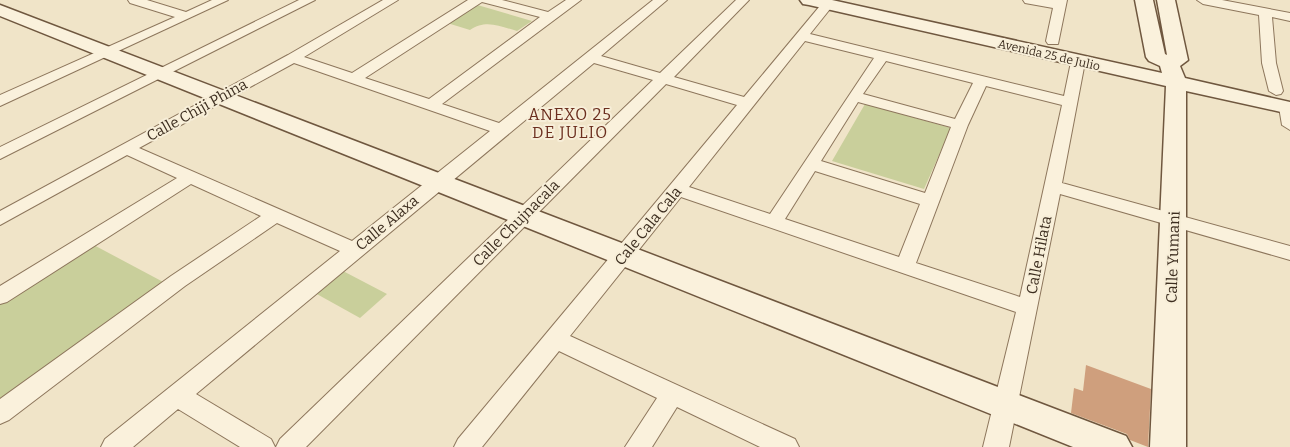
<svg xmlns="http://www.w3.org/2000/svg" width="1290" height="447" font-family="Bitter,serif">
	<style>
		.green { fill: #c9cf9b }
		.building { fill: #cf9f7d }
		.lines { fill: none; stroke-linecap: round; stroke-linejoin: round }
		.street-casing { stroke: #8d765c; stroke-width: 2 }
		.secondary-casing { stroke: #6f573f; stroke-width: 3 }
		.street { fill: #faf1dc; fill-rule: evenodd }
		.secondary { fill: #faf1dc; fill-rule: evenodd }
		.labels { text-anchor: middle; stroke-width: 4; stroke-linejoin: round; paint-order: stroke }
		.far-street-label { font-size: 12px; fill: #3d2e20; stroke: #f7eed8 }
		.street-label { font-size: 15px; fill: #3d2e20; stroke: #f7eed8 }
		.neighbourhood-label { font-size: 16px; letter-spacing: 1px; fill: #6b2e1e; stroke: #f7eed8 }
	</style>
	<rect width="100%" height="100%" fill="#f0e4c8"/>
	<path class="green" d="M474 4 532 21 517 31C499 26 486 19 470 30L444 22Z
		M865 104 951 128 924 189 832 161Z
		M90 243 167 284 0 405V300Z
		M343 271 387 294 360 318 315 293Z"/>
	<path class="building" d="M1086 365 1151 389 1148 447 1130 440 1127 434 1071 413 1074 388 1083 391Z"/>
	<g class="lines">
		<g class="street-casing">
			<path id="street" d="M128 0H147L186 12 212 0H228L0 106V95L175 17 130 3Z
				M299 0H315L0 159V147Z
				M383 0H398L304 57 352 73 468 0H502L548 12 566 0H581L442 104 499 123 653 0H667L601 56 660 73 736 0H749L674 77 744 97 824 1 828 0 834 4 810 34 1064 96 1071 62 1078 58 1083 59 1085 62 1062 183 1290 246V260L1060 194 1009 447H983L1016 312 681 197 570 336 795 439 799 447H760L677 407 652 447H625L657 398 559 351 482 447H454L458 439 737 105 666 84 306 447H276L280 439 653 80 594 63 196 394 271 439 275 447H240L178 409 133 447H101L105 439 340 251 277 223 185 286 9 420 0 424V399L171 276 261 216 191 184 7 302 0 304V286L177 178 127 155 0 225V211L288 55ZM482 2 540 17 429 99 365 78ZM805 41 874 58 770 214 689 187ZM886 61 973 83 955 119 863 94ZM294 63 490 131 352 241 139 148ZM986 86 1062 105 1020 297 916 263 968 125ZM858 102 951 127 925 193 821 161ZM815 171 920 204 899 257 785 219Z
				M1023 0H1067L1058 44H1048L1046 41 1053 8 1025 3Z
				M1197 0H1222L1290 13V21L1272 17 1276 63 1283 91 1281 94 1276 95 1269 91 1262 63 1259 15 1203 4Z
				M1287 102 1290 103V130L1282 125 1279 107Z"/>
		</g>
		<g class="secondary-casing">
			<path id="secondary" d="M800 0H832L1162 73 1160 66 1149 61 1146 57 1135 0H1153L1165 54 1167 55 1157 0H1175L1188 60 1180 66 1185 78 1290 102V114L1186 91V447H1150L1166 86 809 5 803 4Z
				M0 5 1126 436 1132 447H1073L0 16Z"/>
		</g>
		<use href="#street" class="street"/>
		<use href="#secondary" class="secondary"/>
	</g>
	<g class="labels">
		<g class="far-street-label">
			<text transform="translate(1049 55) rotate(13)" y="4">Avenida 25 de Julio</text>
		</g>
		<g class="street-label">
			<text transform="translate(197 110) rotate(-29)" y="5">Calle Chiji Phina</text>
			<text transform="translate(387 223) rotate(-40)" y="5">Calle Alaxa</text>
			<text transform="translate(516 223) rotate(-45)" y="5">Calle Chujnacala</text>
			<text transform="translate(648 226) rotate(-51)" y="5">Cale Cala Cala</text>
			<text transform="translate(1039 255) rotate(-79)" y="5">Calle Hilata</text>
			<text transform="translate(1173 257) rotate(-88)" y="5">Calle Yumani</text>
		</g>
		<g class="neighbourhood-label">
			<text x="570" y="120">ANEXO 25<tspan x="570" dy="18">DE JULIO</tspan></text>
		</g>
	</g>
</svg>
